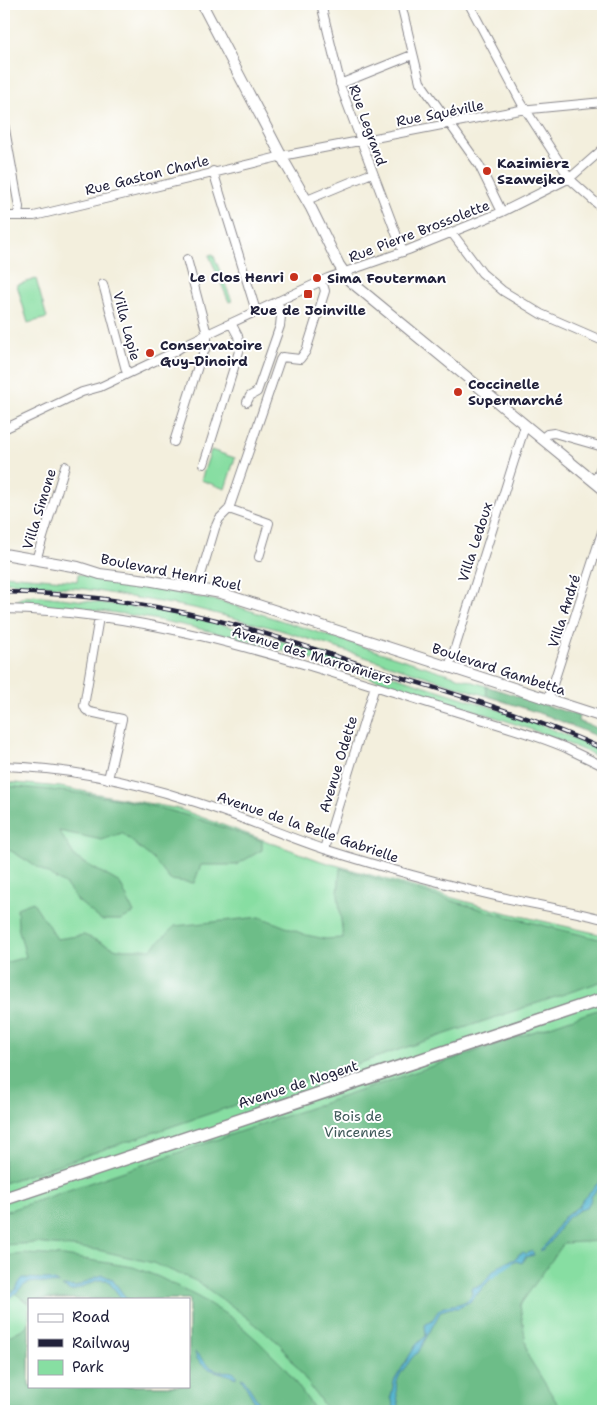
<svg xmlns="http://www.w3.org/2000/svg" width="607" height="1415" font-family="'Shantell Sans',sans-serif">
	<style>
		.green { fill: #87dea2; stroke: #54806e; fill-rule: evenodd }
		.forest { fill: #6dbd88; stroke: #487062 }
		.water { fill: #4fb3ce; stroke: #386a84 }
		.lines { fill: none; stroke-linecap: round; stroke-linejoin: round }
		.stream { stroke: #4fb3ce; stroke-width: 2.5 }
		.minor-casing { stroke: #8a888c; stroke-width: 10 }
		.tertiary-casing { stroke: #8a888c; stroke-width: 12 }
		.primary-casing { stroke: #8a888c; stroke-width: 15 }
		.minor { stroke: #fff; stroke-width: 8 }
		.tertiary { stroke: #fff; stroke-width: 10 }
		.primary { stroke: #fff; stroke-width: 12 }
		.rail-casing { stroke: #22223b; stroke-width: 4.5 }
		.rail { stroke: #fff; stroke-width: 2.5; stroke-dasharray: 8; stroke-linecap: butt }
		.poi-dot { fill: #c8321e; stroke: #fff; stroke-width: 2 }
		.labels { text-anchor: middle; stroke-width: 4; stroke-linejoin: round; paint-order: stroke }
		.street-label { font-size: 14px; fill: #22223b; stroke: #fff }
		.poi-label { font-size: 14px; font-weight: bold; fill: #22223b; stroke: #fff; text-anchor: start }
		.park-label { font-size: 14px; fill: #405a5a; stroke: #fff }
	</style>
	<rect width="100%" height="100%" fill="#fff"/>
	<filter id="ink" filterUnits="userSpaceOnUse"><feTurbulence type="fractalNoise" baseFrequency=".02" numOctaves="2"/><feDisplacementMap in="SourceGraphic" scale="10" xChannelSelector="R" yChannelSelector="G"/><feConvolveMatrix kernelMatrix="1 2 1 2 8 2 1 2 1" color-interpolation-filters="sRGB"/></filter>
	<filter id="wash" filterUnits="userSpaceOnUse"><feTurbulence type="fractalNoise" baseFrequency=".0096" numOctaves="4" result="noise"/><feDisplacementMap in="SourceGraphic" scale="20" xChannelSelector="R" yChannelSelector="G"/><feGaussianBlur stdDeviation="1.12" result="paint"/><feColorMatrix in="noise" values="0 0 0 0 0 0 0 0 0 0 0 0 0 0 0 0 0 1.4 0 .05"/><feComposite in="paint" operator="in"/></filter>
	<g filter="url(#wash)">
		<rect width="100%" height="100%" fill="#f3efdd"/>
		<path class="green" d="M213 254 232 301 229 302 209 255Z
			M36 279 47 318 28 323 17 285Z
			M211 450 235 458 225 489 201 480Z
			M78 574 219 601 239 607 486 686 487 696 277 629 194 608 85 589 4 582V575L77 581Z
			M33 595C85 601 138 606 190 617 260 632 328 656 397 677 466 699 537 720 603 751V759C538 729 471 709 403 688 312 659 219 629 124 614 91 609 56 607 22 604V602H17V600L25 596 31 597Z
			M4 782 60 787 179 809 321 861 503 912 603 935V1411H4ZM29 1299H189V1386H29Z"/>
		<path class="forest" d="M486 686 579 716 578 721 603 730V739L548 716 487 696Z
			M4 786C63 790 124 797 182 814 209 822 235 832 262 841V850L236 865H201L194 883 170 880 154 860 122 833 102 840 59 831 76 858 120 883 134 913 121 920H101L78 901 66 885 8 849 4 850Z
			M340 868 497 914 603 940V981L4 1183V963L26 957 18 927 17 908 33 902 57 939 84 935 117 949H151L175 926 260 917 306 935 325 939 343 938 338 894Z
			M603 1008V1241L564 1243 520 1305 528 1356 562 1411H328L280 1344 236 1309 196 1281 153 1263 98 1250 36 1243 4 1245V1212Z
			M25 1254 64 1256 133 1267 159 1277 200 1298 232 1318 259 1342 285 1368 316 1411H4V1336H9L26 1327 29 1320V1386H189V1299H29V1304L11 1290 4 1289V1256Z"/>
		<path class="water" d="M603 1178V1182L591 1197 590 1202 586 1208 579 1210 565 1220 550 1243 541 1251 540 1250 548 1242 555 1230 563 1218 579 1206 583 1199Z
			M532 1251 534 1255 525 1257 522 1263 515 1261 507 1265 495 1274 471 1301 458 1308H450L441 1311 418 1353C412 1356 411 1360 407 1365 392 1383 396 1390 400 1411H395L391 1397 394 1381 416 1345 426 1336 425 1325C427 1324 429 1322 431 1321 436 1316 437 1309 444 1307 455 1303 466 1306 472 1294L471 1288 482 1285 491 1273 502 1264 517 1258 519 1254 524 1252 526 1254Z
			M103 1275 112 1279 127 1299H122L107 1280H98L73 1291H70L62 1286 76 1287 96 1277Z
			M23 1278 47 1279 59 1283C49 1286 38 1279 27 1284 17 1288 19 1296 4 1299V1295C19 1293 15 1286 23 1278Z
			M195 1352C203 1359 209 1369 220 1371 226 1372 230 1370 236 1374V1378C223 1371 198 1372 195 1352Z
			M241 1378 244 1379 264 1411H252L254 1401Z"/>
		<g class="lines">
			<path class="stream" d="M491 1278 511 1263"/>
		</g>
	</g>
	<g filter="url(#ink)">
		<g class="lines">
			<g class="minor-casing">
				<path id="minor" d="M321 4 342 90 403 252
					M401 4 420 82 479 165 502 212
					M469 4 522 104 567 174 573 182 603 209
					M340 84 412 55
					M4 124 19 207 18 215
					M213 171 256 311
					M307 200 372 173
					M4 216H34L287 155 520 110 603 102
					M452 233 482 273 503 291 541 314 603 341
					M103 284 127 374
					M247 402 250 396 257 392 280 326 281 316 278 301
					M4 429 82 392 100 387 174 352 186 344 328 278 408 250 502 212 570 178 603 149
					M541 439 547 434 554 433 603 447
					M174 442 199 363 207 345V334L187 259
					M204 464 240 348 238 336 231 323
					M594 480 598 475 603 460
					M259 557 269 523 229 509 280 360 282 357 300 359 306 351 325 291 322 281
					M36 560 65 466
					M197 588 215 528 219 519 229 509
					M4 609C140 611 269 653 397 693 427 703 457 712 487 721 513 729 541 737 566 748 578 754 591 760 603 766
					M99 617 84 706 86 710 90 712 122 719 108 779
					M449 667 525 426
					M548 700 603 529
					M4 766C66 768 130 781 189 800 235 814 279 834 324 849 381 867 438 883 496 896 532 904 568 910 603 919
					M325 849 375 686"/>
			</g>
			<g class="tertiary-casing">
				<path id="tertiary" d="M202 4 284 161 311 208 339 265 350 281 603 489
					M4 5 6 4
					M4 554 78 567 100 574 147 580 221 593 603 717"/>
			</g>
			<g class="primary-casing">
				<path id="primary" d="M4 1199 603 999"/>
			</g>
			<use href="#minor" class="minor"/>
			<use href="#tertiary" class="tertiary"/>
			<use href="#primary" class="primary"/>
			<g class="rail-casing">
				<path id="rail" d="M4 592C85 593 168 606 246 628 295 642 344 659 393 675 464 697 536 718 603 749"/>
			</g>
			<use href="#rail" class="rail"/>
		</g>
	</g>
	<g class="poi-dot">
		<circle cx="487" cy="171" r="5"/>
		<circle cx="294" cy="277" r="5"/>
		<circle cx="317" cy="278" r="5"/>
		<rect x="303" y="289" width="10" height="10" rx="2.5"/>
		<circle cx="150" cy="353" r="5"/>
		<circle cx="458" cy="392" r="5"/>
	</g>
	<g class="labels">
		<g class="street-label">
			<text transform="translate(440 113) rotate(-11)" y="5">Rue Squéville</text>
			<text transform="translate(368 125) rotate(70)" y="5">Rue Legrand</text>
			<text transform="translate(147 175) rotate(-14)" y="5">Rue Gaston Charle</text>
			<text transform="translate(419 231) rotate(-21)" y="5">Rue Pierre Brossolette</text>
			<text transform="translate(127 326) rotate(75)" y="5">Villa Lapie</text>
			<text transform="translate(39 509) rotate(-73)" y="5">Villa Simone</text>
			<text transform="translate(475 542) rotate(-72)" y="5">Villa Ledoux</text>
			<text transform="translate(171 572) rotate(11)" y="5">Boulevard Henri Ruel</text>
			<text transform="translate(564 611) rotate(-72)" y="5">Villa André</text>
			<text transform="translate(312 655) rotate(17)" y="5">Avenue des Marronniers</text>
			<text transform="translate(499 669) rotate(18)" y="5">Boulevard Gambetta</text>
			<text transform="translate(338 764) rotate(-73)" y="5">Avenue Odette</text>
			<text transform="translate(308 827) rotate(19)" y="5">Avenue de la Belle Gabrielle</text>
			<text transform="translate(298 1084) rotate(-18)" y="5">Avenue de Nogent</text>
		</g>
		<g class="poi-label">
			<text x="497" y="168">Kazimierz<tspan x="497" dy="16">Szawejko</tspan></text>
			<text x="284" y="282" text-anchor="end">Le Clos Henri</text>
			<text x="327" y="283">Sima Fouterman</text>
			<text x="308" y="315" text-anchor="middle">Rue de Joinville</text>
			<text x="160" y="350">Conservatoire<tspan x="160" dy="16">Guy-Dinoird</tspan></text>
			<text x="468" y="389">Coccinelle<tspan x="468" dy="16">Supermarché</tspan></text>
		</g>
		<g class="park-label">
			<text x="358" y="1121">Bois de<tspan x="358" dy="16">Vincennes</tspan></text>
		</g>
	</g>
	<rect width="607" height="1415" fill="none" stroke="#fff" stroke-width="20"/>
	<rect x="28" y="1298" width="162" height="90" fill="#ffffff" stroke="#a7a7b1"/>
	<rect x="38" y="1314" width="25" height="8" fill="#ffffff" stroke="#a7a7b1"/>
	<text x="72" y="1322" font-size="15" fill="#22223b">Road</text>
	<rect x="38" y="1339" width="25" height="8" fill="#22223b" stroke="#a7a7b1"/>
	<text x="72" y="1348" font-size="15" fill="#22223b">Railway</text>
	<rect x="38" y="1360" width="25" height="15" fill="#87dea2" stroke="#a7a7b1"/>
	<text x="72" y="1372" font-size="15" fill="#22223b">Park</text>
</svg>
